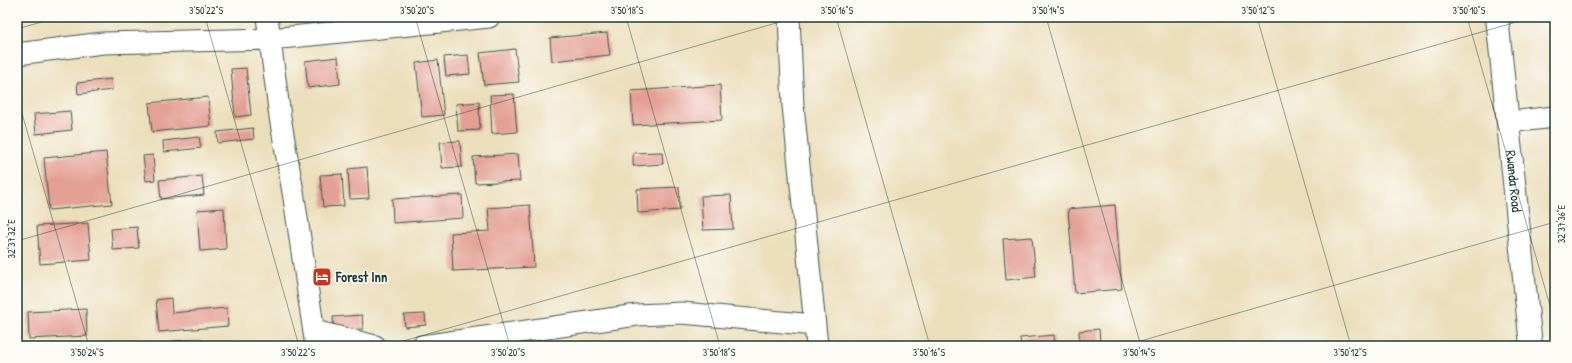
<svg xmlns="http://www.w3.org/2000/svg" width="1572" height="363" font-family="'Patrick Hand',sans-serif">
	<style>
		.building { fill: #e4a095 }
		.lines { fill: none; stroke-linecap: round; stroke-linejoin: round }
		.minor-casing { stroke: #3e5548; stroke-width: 23 }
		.trunk-casing { stroke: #3e5548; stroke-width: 24 }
		.minor { stroke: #fff; stroke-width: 21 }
		.trunk { stroke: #fff; stroke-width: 22 }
		.ticks { fill: none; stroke: #1f3d34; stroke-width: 1; stroke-opacity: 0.45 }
		.labels { text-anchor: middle; stroke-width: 3; stroke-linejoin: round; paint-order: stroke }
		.street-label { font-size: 14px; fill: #1f3d34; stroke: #fdfcf7 }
		.poi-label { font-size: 14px; font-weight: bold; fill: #1f3d34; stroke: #fdfcf7; text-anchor: start }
		.neatline { fill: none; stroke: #1f3d34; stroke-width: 1.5 }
		.ticks-label { font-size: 10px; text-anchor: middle; fill: #1f3d34 }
	</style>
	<rect width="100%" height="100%" fill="#fdfcf7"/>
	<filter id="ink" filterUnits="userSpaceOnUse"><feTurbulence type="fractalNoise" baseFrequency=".025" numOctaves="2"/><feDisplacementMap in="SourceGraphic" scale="8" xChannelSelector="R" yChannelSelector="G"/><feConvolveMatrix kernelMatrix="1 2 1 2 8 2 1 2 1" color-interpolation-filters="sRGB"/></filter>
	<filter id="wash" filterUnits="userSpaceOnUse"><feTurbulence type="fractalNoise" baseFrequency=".012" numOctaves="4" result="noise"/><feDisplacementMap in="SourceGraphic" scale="16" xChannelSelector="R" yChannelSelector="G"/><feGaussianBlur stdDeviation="0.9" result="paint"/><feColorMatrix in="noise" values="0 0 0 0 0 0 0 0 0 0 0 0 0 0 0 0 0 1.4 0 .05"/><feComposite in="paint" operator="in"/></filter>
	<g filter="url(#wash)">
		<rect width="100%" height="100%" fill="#ebdebb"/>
		<g id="blocks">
			<path class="building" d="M607 33 610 55 552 61 550 38Z
				M515 49 519 82 484 85 480 53Z
				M468 55 470 74 446 76 444 57Z
				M338 57 340 84 308 88 305 61Z
				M438 60 444 115 422 117 416 63Z
				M246 68 251 115 235 117 231 69Z
				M111 79 112 90 78 94 77 83Z
				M720 85 722 120 633 125 631 91Z
				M514 94 517 132 492 134 490 95Z
				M208 97 211 126 152 132 149 103Z
				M479 102 480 130 458 131 456 104Z
				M70 111 72 130 36 134 34 114Z
				M253 128 254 139 218 143 217 132Z
				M199 137 201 148 164 152 163 141Z
				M460 141 462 167 442 168 440 142Z
				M106 152 112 204 49 210 44 158Z
				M662 152 663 164 633 166V153Z
				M518 154 520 181 475 183 473 157Z
				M153 155 155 180 146 181 143 156Z
				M367 167 369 198 350 199 348 169Z
				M342 174 344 206 323 207 320 175Z
				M202 176 204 195 161 199 159 180Z
				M679 187 680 210 638 213 637 189Z
				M462 195 463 218 393 223 392 199Z
				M731 195 733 229 703 230 701 196Z
				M530 205 534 267 453 271 451 233 490 231 488 208Z
				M1115 205 1122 289 1075 293 1068 209Z
				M224 208 226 249 200 251 197 210Z
				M88 223 91 260 40 264 37 226Z
				M137 227 139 248 113 250 111 229Z
				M1032 237 1036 277 1006 280 1003 239Z
				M171 298 172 313 227 308 228 326 159 332 156 300Z
				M86 309 87 336 29 339 28 312Z
				M425 314 426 325 405 327 404 315Z
				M362 315 363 329 334 331 333 317Z
				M1099 329 1100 346H1080L1079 331Z
				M1054 335 1055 346H1021L1020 338Z
				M201 340V346H174L173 341Z
				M129 342 130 346H92V345Z"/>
		</g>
	</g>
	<g filter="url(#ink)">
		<use href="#blocks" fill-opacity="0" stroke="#3e5548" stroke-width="1"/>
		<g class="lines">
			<g class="minor-casing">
				<path id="minor" d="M267 17 280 117 294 198 316 346
					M789 17 793 105 817 346
					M17 54 103 43 271 39 489 17
					M1508 122 1555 117
					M314 331 375 346
					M422 346 637 315 682 313 815 325"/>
			</g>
			<g class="trunk-casing">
				<g id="trunk">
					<path id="s1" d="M1497 17 1531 346"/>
				</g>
			</g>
			<use href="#minor" class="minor"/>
			<use href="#trunk" class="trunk"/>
		</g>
	</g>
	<path class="ticks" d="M205 17 299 346M415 17 510 346M626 17 720 346M836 17 930 346M1046 17 1141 346M1257 17 1351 346M1467 17 1555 323M17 29 59 17M17 96 89 346M17 241 797 17M386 346 1534 17M1123 346 1555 222"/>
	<defs>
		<g id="hotel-square" transform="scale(1)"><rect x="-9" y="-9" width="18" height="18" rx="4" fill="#c8321e" stroke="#fdfcf7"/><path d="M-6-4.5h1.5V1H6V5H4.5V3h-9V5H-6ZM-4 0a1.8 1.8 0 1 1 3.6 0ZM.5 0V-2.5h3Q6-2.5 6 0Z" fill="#fff"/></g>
	</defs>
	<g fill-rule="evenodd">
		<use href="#hotel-square" x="322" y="277"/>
	</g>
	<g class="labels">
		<g class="street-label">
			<text dy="5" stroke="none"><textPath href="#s1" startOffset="165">Rwanda Road</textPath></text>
		</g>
		<g class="poi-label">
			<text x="336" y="282">Forest Inn</text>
		</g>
	</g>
	<rect width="1572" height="363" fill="none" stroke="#fdfcf7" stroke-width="44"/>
	<rect x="22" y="22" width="1528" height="319" class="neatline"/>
	<g class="ticks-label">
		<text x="206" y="14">3°50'22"S</text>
		<text x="417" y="14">3°50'20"S</text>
		<text x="627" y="14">3°50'18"S</text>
		<text x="837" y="14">3°50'16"S</text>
		<text x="1048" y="14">3°50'14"S</text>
		<text x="1258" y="14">3°50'12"S</text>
		<text x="1469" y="14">3°50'10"S</text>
		<text transform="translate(1561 224) rotate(-90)" y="4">32°37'36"E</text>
		<text transform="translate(11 239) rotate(-90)" y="4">32°37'32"E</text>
		<text x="87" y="356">3°50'24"S</text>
		<text x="298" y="356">3°50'22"S</text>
		<text x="508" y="356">3°50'20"S</text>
		<text x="719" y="356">3°50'18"S</text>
		<text x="929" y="356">3°50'16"S</text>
		<text x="1139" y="356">3°50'14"S</text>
		<text x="1350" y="356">3°50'12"S</text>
	</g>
</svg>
